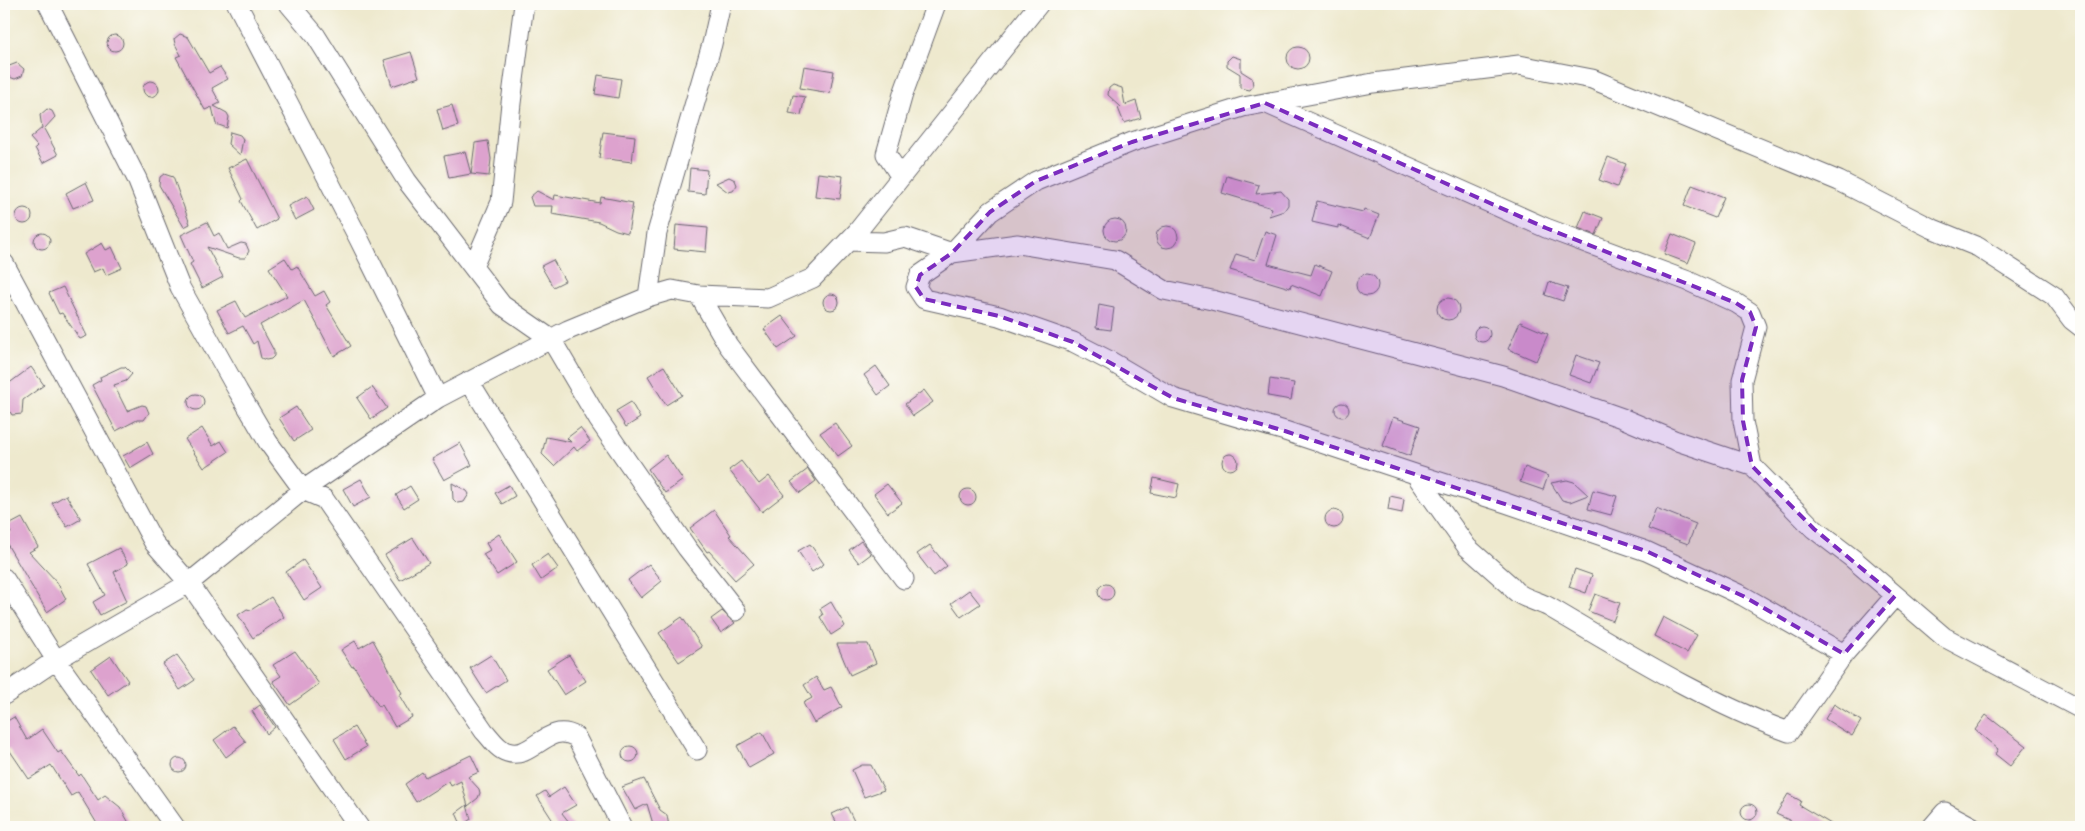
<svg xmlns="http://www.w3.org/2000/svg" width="2085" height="831" font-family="Cardo,serif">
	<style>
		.building { fill: #dda2ce }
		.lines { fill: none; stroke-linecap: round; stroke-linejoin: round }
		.minor-casing { stroke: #69686e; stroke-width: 21 }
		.minor { stroke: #fff; stroke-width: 19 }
		.marked { fill: #7b2cbf; fill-opacity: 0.2; stroke: #7b2cbf; stroke-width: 4; stroke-dasharray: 10 6; stroke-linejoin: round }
	</style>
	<rect width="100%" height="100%" fill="#fdfcf7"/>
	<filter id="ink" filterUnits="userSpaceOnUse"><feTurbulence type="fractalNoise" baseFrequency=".02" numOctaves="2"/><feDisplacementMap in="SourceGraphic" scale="10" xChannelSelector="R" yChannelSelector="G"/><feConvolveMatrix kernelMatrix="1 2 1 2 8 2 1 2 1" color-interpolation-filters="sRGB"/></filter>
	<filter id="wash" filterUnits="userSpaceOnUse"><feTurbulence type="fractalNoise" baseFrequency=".0096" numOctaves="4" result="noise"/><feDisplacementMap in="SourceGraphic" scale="20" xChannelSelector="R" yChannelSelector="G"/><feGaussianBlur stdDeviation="1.12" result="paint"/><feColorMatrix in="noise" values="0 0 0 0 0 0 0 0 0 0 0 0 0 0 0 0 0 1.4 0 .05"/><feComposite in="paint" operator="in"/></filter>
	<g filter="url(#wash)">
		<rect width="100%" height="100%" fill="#eee9ce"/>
		<g id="blocks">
			<path class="building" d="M180 34 188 37 209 73 220 67 228 79 212 88 220 103 214 106 227 113 229 117 227 128 216 124 212 107 205 110 176 57 181 55 175 44 174 39Z
				M107 43a8 8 0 1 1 16 0a8 8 0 1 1-16 0Z
				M1287 58a11 11 0 1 1 22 0a11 11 0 1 1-22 0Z
				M411 52 419 77 392 86 384 60Z
				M1232 56 1241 59V71L1252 78 1253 86 1250 90 1240 88V74L1227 66V61Z
				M17 63 24 69 22 76 15 79 4 75V68Z
				M804 66 834 71 830 93 800 88Z
				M598 75 621 79 618 98 595 94Z
				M143 89a8 8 0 1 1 16 0a8 8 0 1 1-16 0Z
				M1113 85 1122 88 1125 105 1136 101 1141 118 1124 123 1118 108 1121 107 1108 95 1109 88Z
				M793 95 805 97 801 115 789 113Z
				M452 105 458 126 443 131 437 109Z
				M47 109 52 111 55 117 44 129 58 155 43 163 35 148 37 146 30 138 42 128 40 115Z
				M230 132 240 135 243 139 240 155 228 144Z
				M603 132 635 136 632 162 599 158Z
				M488 141 491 159 489 176 471 174 475 143Z
				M465 152 471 174 449 178 444 156Z
				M1608 157 1626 164 1617 187 1599 180Z
				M247 159 277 219 257 230 241 201 243 199 228 168Z
				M690 168 707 170 705 194 688 192Z
				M818 173 843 176 840 199 815 196Z
				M164 174 173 177 190 224 184 227 159 185 160 177Z
				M1227 176 1259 185 1256 194 1281 191 1288 199V205L1284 211 1269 216 1272 208 1222 193Z
				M729 177 735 180 737 185 733 191 728 192 716 183Z
				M86 182 94 200 73 208 66 193Z
				M1692 185 1724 197 1715 218 1684 206Z
				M537 191 554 200 555 195 600 203 601 197 633 203 628 233 616 230 599 222 552 214 553 206H533L530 197Z
				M307 196 314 210 295 220 288 206Z
				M1317 201 1363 212 1364 209 1379 215 1370 238 1338 225V228L1312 222Z
				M16 216a8 8 0 1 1 16 0a8 8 0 1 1-16 0Z
				M1585 211 1603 218 1596 235 1578 228Z
				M1104 230a11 11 0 1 1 22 0a11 11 0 1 1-22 0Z
				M207 222 214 236 219 233 227 249 241 243 246 244 249 251 245 258H239L207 247 223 277 202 288 190 264 193 262 181 235Z
				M676 225 708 228 706 252 674 249Z
				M1156 237a11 11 0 1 1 22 0a11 11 0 1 1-22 0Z
				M1265 231 1277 235 1268 264 1311 275 1315 264 1332 271 1322 296 1291 284 1290 288 1230 270 1236 254 1255 260Z
				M34 241a8 8 0 1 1 16 0a8 8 0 1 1-16 0Z
				M1672 234 1696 244 1688 263 1664 254Z
				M102 243 106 250 112 247 122 268 106 275 103 268 93 272 84 254Z
				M285 258 292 269 297 266 315 296 324 291 330 302 326 305 351 346 334 356 304 300 260 325 274 351V356L271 359 266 360 261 358 257 341 253 344 243 326 229 333 217 310 236 301 245 318 287 296 269 268Z
				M553 260 565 281 553 287 541 266Z
				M1356 285a11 11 0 1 1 22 0a11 11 0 1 1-22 0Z
				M1549 282 1568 288 1563 301 1545 295Z
				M63 287 87 336 80 339 62 313 59 314 49 293Z
				M823 302a8 8 0 1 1 16 0a8 8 0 1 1-16 0Z
				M1437 309a11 11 0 1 1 22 0a11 11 0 1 1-22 0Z
				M1099 305 1114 308 1111 330 1096 328Z
				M782 316 797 336 778 349 764 329Z
				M1520 322 1548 334 1536 361 1508 349Z
				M1474 334a8 8 0 1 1 16 0a8 8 0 1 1-16 0Z
				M1576 355 1599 363 1591 383 1569 375Z
				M664 366 682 395 666 405 648 376Z
				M876 366 890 386 878 395 864 375Z
				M31 367 44 385 23 400 22 414 12 415 4 402V387Z
				M121 367H125L132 374 126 381 114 385 127 411 142 405 146 406 149 413 144 420H137L116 431 92 385 101 380 100 377Z
				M1270 379 1294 383 1291 400 1268 396Z
				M372 387 387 408 371 419 357 398Z
				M924 390 933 402 913 416 905 404Z
				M188 402a8 8 0 1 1 16 0a8 8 0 1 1-16 0Z
				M631 402 640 418 626 427 616 411Z
				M1335 410a7 7 0 1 1 14 0a7 7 0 1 1-14 0Z
				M296 407 311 430 294 441 279 418Z
				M1393 417 1420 426 1410 456 1383 446Z
				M835 423 852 446 838 456 820 433Z
				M202 428 213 446 221 441 228 452 204 468 185 439Z
				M580 428 590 441 577 451 574 447 554 466 542 454 546 437 571 442 567 438Z
				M147 442 153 454 130 468 123 456Z
				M460 443 472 465 444 480 432 459Z
				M1222 462a8 8 0 1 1 16 0a8 8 0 1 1-16 0Z
				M666 455 683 480 665 493 648 469Z
				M741 461 759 484 769 476 784 495 762 512 729 470Z
				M1525 467 1548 476 1543 490 1520 482Z
				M808 469 816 481 800 493 791 482Z
				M1154 478 1179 484 1176 498 1151 493Z
				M361 479 371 497 353 507 343 489Z
				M1567 480 1574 482 1588 495 1570 502 1562 500 1551 483Z
				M452 483 467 491 469 494 464 502 457 503 453 499Z
				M887 484 902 503 888 513 874 494Z
				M509 485 515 496 502 504 495 493Z
				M410 486 418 499 404 508 396 495Z
				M960 497a8 8 0 1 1 16 0a8 8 0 1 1-16 0Z
				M1593 490 1617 496 1611 515 1588 509Z
				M66 495 81 519 67 527 52 503Z
				M1390 496 1404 499 1402 513 1388 510Z
				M1656 508 1696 524 1688 544 1648 529Z
				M1325 519a9 9 0 1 1 18 0a9 9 0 1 1-18 0Z
				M714 510 731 535 729 536 754 564 735 580 709 551 707 552 690 528Z
				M22 518 38 547 29 552 57 582 66 599 47 612 4 539 11 533 7 526Z
				M499 534 517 562 497 575 483 554 490 550 486 543Z
				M413 538 429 563 400 580 385 555Z
				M861 541 871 554 859 563 849 550Z
				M810 544 824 564 812 572 798 551Z
				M930 545 947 566 934 576 917 554Z
				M119 548 128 564 114 572 127 601 100 615 93 602 105 595 88 564Z
				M548 554 558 568 541 580 532 565Z
				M303 560 322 588 304 600 286 572Z
				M649 564 662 581 641 598 628 580Z
				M1575 569 1592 575 1586 593 1569 587Z
				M1098 592a8 8 0 1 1 16 0a8 8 0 1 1-16 0Z
				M969 590 980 604 961 617 951 603Z
				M1595 594 1620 603 1613 621 1588 611Z
				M271 597 284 617 253 638 238 615 247 609 251 610Z
				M831 602 845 626 831 635 820 617 823 615 820 609Z
				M722 611 735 623 721 633 711 619Z
				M682 617 702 647 679 662 659 633Z
				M1663 617 1697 635 1687 653 1654 636Z
				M373 640 402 693 399 695 412 717 395 727 382 705 379 707 354 666 352 667 341 650 355 641 359 648Z
				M837 644H868L876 663 850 675Z
				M295 651 319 684 290 705 273 681 281 676 273 665Z
				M177 655 195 680 180 690 163 664Z
				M491 655 506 680 486 693 470 668Z
				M569 655 586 681 564 695 547 669Z
				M111 656 128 681 108 695 91 670Z
				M816 677 824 690 831 687 842 707 814 723 803 703 812 698 804 685Z
				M1834 704 1861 721 1852 736 1825 719Z
				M260 705 275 727 267 734 252 711Z
				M1986 715 2026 746 2010 766 1995 754 1998 749 1975 730Z
				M14 717 27 740 42 729 58 753 61 751 79 776 81 774 98 800 105 795 120 807 129 823 123 827H99L78 792 71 796 51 765 29 779 8 748 4 750V723Z
				M233 726 246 742 226 757 214 740Z
				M354 727 366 747 346 759 334 739Z
				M762 732 774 754 749 768 737 746Z
				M622 754a8 8 0 1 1 16 0a8 8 0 1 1-16 0Z
				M471 755 479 772 468 777 479 789 480 793 478 798 468 806 461 781 451 786 449 781 416 802 405 784 422 772 425 777Z
				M172 765a7 7 0 1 1 14 0a7 7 0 1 1-14 0Z
				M862 765H871L884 790 864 797 852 770Z
				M644 779 660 810 667 815 669 827H656L653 824 647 804 635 810 622 787Z
				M564 787 576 805 562 813 573 827H557L537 796 545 791 549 797Z
				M1788 794 1801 801 1799 805 1836 827H1804L1776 814Z
				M1741 812a8 8 0 1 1 16 0a8 8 0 1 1-16 0Z
				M467 805 471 819 465 823 460 822 456 813Z
				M847 807 857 827H839L832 814Z"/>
		</g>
	</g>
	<g filter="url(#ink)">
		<use href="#blocks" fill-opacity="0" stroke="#69686e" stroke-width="1"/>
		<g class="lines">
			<g class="minor-casing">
				<path id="minor" d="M48 4 137 179 180 287 238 391 268 442 303 490 324 499 484 731C491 738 497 749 507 752 533 761 547 720 576 737L622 827
					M237 4 359 239 438 398
					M289 4 316 36 407 181 502 305 551 339 598 419 687 548 736 611
					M1265 103 1546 228 1688 281 1736 303 1750 312 1756 327 1742 380 1743 421 1752 466
					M901 177 886 154 903 94 936 4
					M849 241 884 242 905 237 952 253 990 212 1036 181 1132 142 1243 107 1373 83 1519 65 1592 79 1839 181 1931 228 1978 247 2054 296 2072 320 2081 327
					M4 263 154 543 189 583 359 827
					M473 267 501 202 511 103 524 4
					M699 295 728 345 904 579
					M648 297 657 233 712 44 721 4
					M469 381 697 750
					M1415 474 1285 431 1173 398 1110 361 1073 342 999 316 924 299 916 287 920 275 952 253 1018 244 1115 260 1164 290 1212 300 1503 376 1622 418 1674 440 1752 466 1814 529 1852 558 1944 637 2081 709
					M4 578 56 660 175 827
					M1844 654 1743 596 1646 551 1506 503 1415 474 1467 547 1510 585C1518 598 1536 600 1549 607 1626 652 1705 702 1789 732L1844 654 1895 596
					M4 695 56 660 189 583 303 490 438 398 568 330 648 297 672 290 699 295 768 298 813 278 857 232 1039 4
					M1932 827 1945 812 1973 827"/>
			</g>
			<use href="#minor" class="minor"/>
		</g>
	</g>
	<path class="marked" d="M1265 103 1546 228 1736 303 1750 312 1756 327 1742 380 1743 421 1752 466 1814 529 1895 596 1844 654 1743 596 1646 551 1285 431 1173 398 1073 342 999 316 924 299 916 287 920 275 952 253 990 212 1036 181 1132 142Z"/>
	<rect width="2085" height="831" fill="none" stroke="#fdfcf7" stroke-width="20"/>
</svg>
